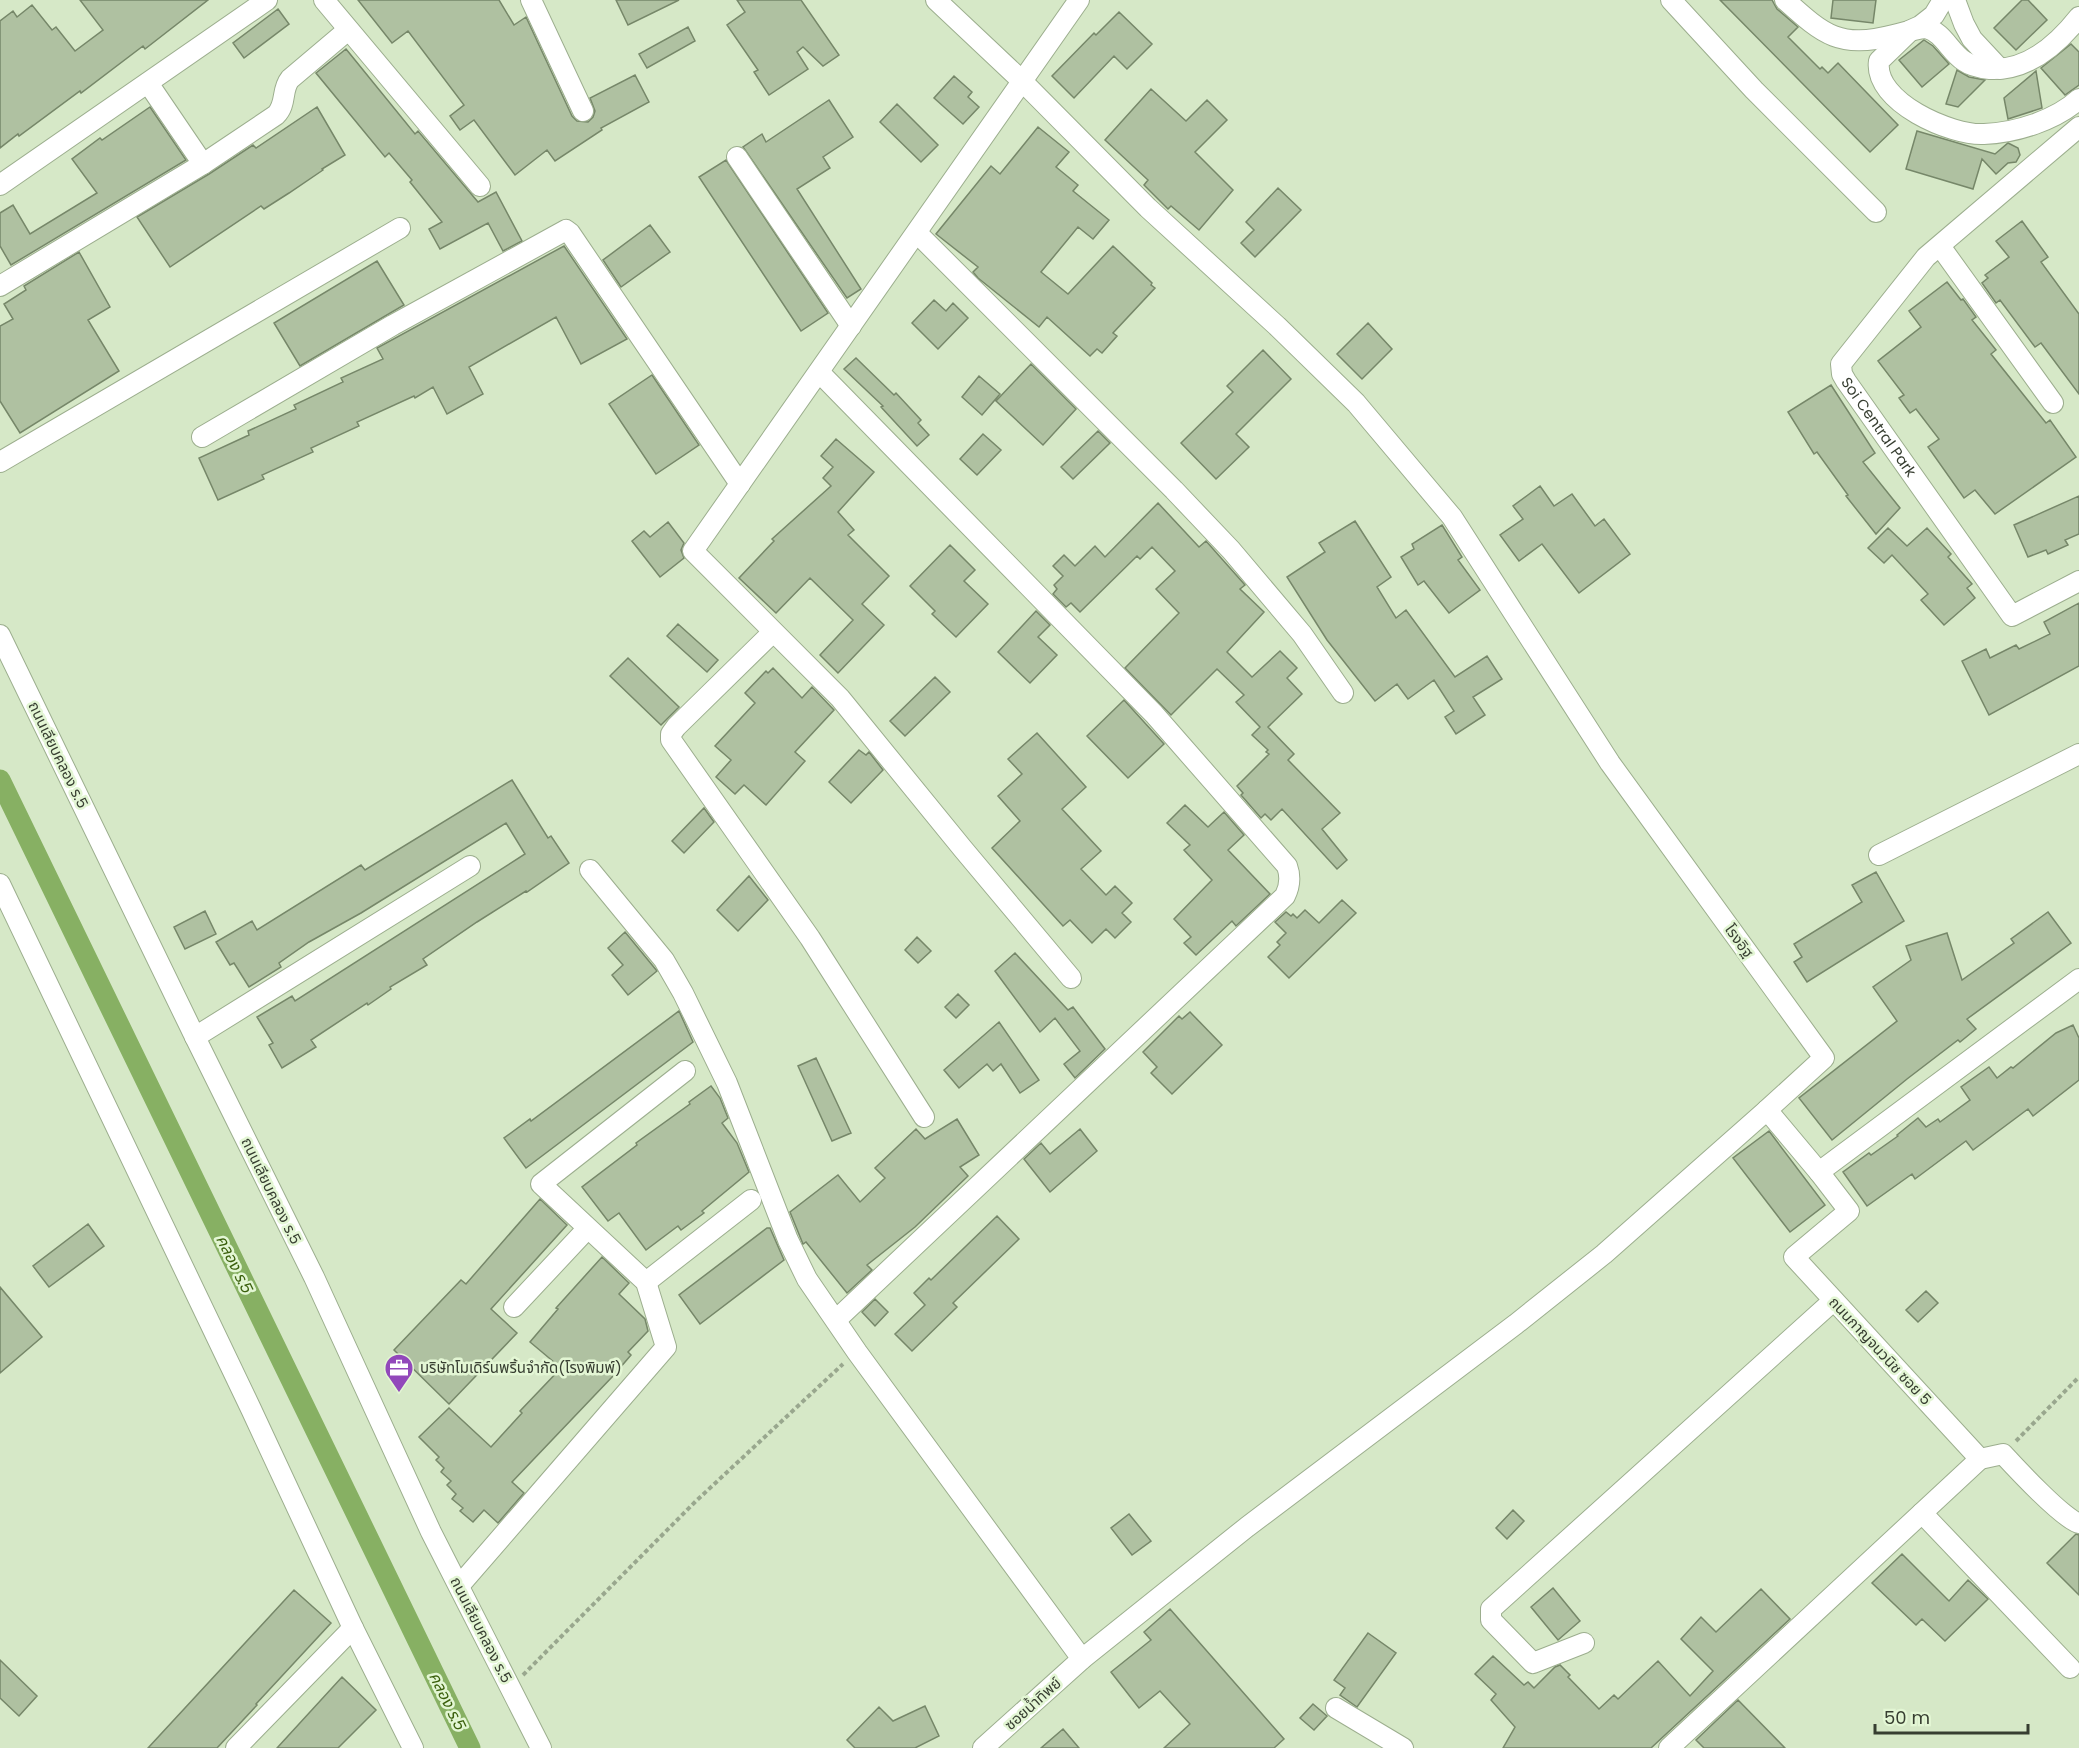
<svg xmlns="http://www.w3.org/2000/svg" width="2079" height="1748" font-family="Poppins,'Noto Sans Thai',sans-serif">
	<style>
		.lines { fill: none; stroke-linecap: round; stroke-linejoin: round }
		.canal { stroke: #87b063; stroke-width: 21 }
		.building { fill: #afc1a1; stroke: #768769; stroke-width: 1.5 }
		.minor-casing { stroke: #9cae8e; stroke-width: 22 }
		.path { stroke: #99a78e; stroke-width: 4; stroke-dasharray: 4.5 3; stroke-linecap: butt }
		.minor { stroke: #fff; stroke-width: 20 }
		.labels { text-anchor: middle; stroke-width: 5; stroke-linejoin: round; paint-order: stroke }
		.street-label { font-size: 15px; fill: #373e31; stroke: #e3f6d4 }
		.poi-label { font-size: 15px; fill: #373e31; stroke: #e3f6d4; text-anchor: start }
		.water-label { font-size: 16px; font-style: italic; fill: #3a5f0c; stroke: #e3f6d4 }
	</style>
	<rect width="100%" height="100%" fill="#d6e8c7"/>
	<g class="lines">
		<path class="canal" d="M0 780 470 1748"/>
	</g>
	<path class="building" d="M80 0H208L145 49 143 46 81 93 80 91 19 136 18 134 0 148V21L13 11 17 17 32 5 52 30 56 27 75 51 103 30Z
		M358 0H499L514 25 526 17 572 116 577 121 588 122 593 117 595 111 590 98 635 75 649 102 601 128 602 130 555 161 547 150 515 175 474 120 460 130 450 116 464 105 408 31 392 43Z
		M616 0H679L628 25Z
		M737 0H801L839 55 823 66 803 47 797 52 808 69 769 95 754 72 758 70 727 25 745 12Z
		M1720 0H1772L1777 9 1798 27 1788 37 1820 69 1822 67 1828 73 1838 63 1898 125 1870 152Z
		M1833 0H1876L1873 23 1831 18Z
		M2022 0H2028L2047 20 2016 50 1994 28Z
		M278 9 289 24 244 58 233 43Z
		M1119 12 1152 44 1127 69 1114 56 1074 98 1052 76 1094 33 1096 35Z
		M688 27 695 41 647 68 639 54Z
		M1924 40 1933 46 1949 64 1922 87 1899 60Z
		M2071 44 2079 52V85L2065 95 2041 68Z
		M346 49 415 134 418 131 478 202 496 192 522 241 503 251 488 223 440 249 429 229 442 222 410 182 412 180 389 153 385 157 316 73Z
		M1957 70 1969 77 1985 80 1958 107 1946 104Z
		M2036 71 2042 108 2008 119 2004 98Z
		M954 76 972 92 968 97 979 107 963 124 934 98Z
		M1151 89 1186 121 1207 100 1227 120 1195 152 1233 190 1199 230 1171 206 1168 209 1144 185 1148 180 1105 140Z
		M829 100 853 137 823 157 830 168 797 189 861 289 847 298 743 147 762 134 766 142Z
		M897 104 938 145 921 162 880 122Z
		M150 107 186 160 11 265 0 246V213L13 205 30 234 97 193 72 159 100 138 102 140Z
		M317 107 345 155 322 169 323 170 289 193 264 209 261 206 170 267 137 217 209 174 253 145 256 148Z
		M1038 127 1069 152 1056 167 1078 185 1073 191 1109 220 1093 239 1078 227 1041 272 1068 294 1113 246 1152 283 1151 285 1155 288 1113 333 1117 336 1102 353 1097 349 1090 356 1047 317 1039 327 978 278 973 272 978 267 936 234 991 166 1000 174Z
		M1917 131 1995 154 2008 143 2018 148 2020 155 2016 162 2008 163 1996 174 1982 159 1973 189 1906 169Z
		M726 160 828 313 801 331 699 177Z
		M1278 188 1301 210 1255 257 1241 243 1254 230 1246 222Z
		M2022 221 2048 257 2041 262 2079 314V394L2041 343 2035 347 2000 300 1996 303 1982 283 1988 278 1985 275 2009 257 1996 241Z
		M650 225 670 252 621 287 603 260Z
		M564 246 627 339 581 364 556 317 469 367 483 394 447 414 433 387 415 398 414 396 357 422 359 426 311 448 313 452 262 475 264 479 218 500 199 458 249 435 248 431 296 409 294 405 343 382 341 378 383 359 377 348Z
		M79 252 110 307 88 320 119 371 20 433 0 401V326L13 319 4 304 26 290 24 286Z
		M377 261 404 305 300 366 274 323Z
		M1947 282 1961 300 1963 299 1976 317 1972 320 1996 350 1991 354 2046 423 2050 420 2076 457 1995 514 1975 490 1964 498 1928 447 1939 439 1916 409 1910 413 1899 398 1904 395 1878 361 1921 327 1909 311Z
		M934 300 946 311 953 303 968 318 938 349 912 323Z
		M1368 323 1392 349 1362 379 1337 354Z
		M1263 350 1291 379 1236 434 1249 447 1216 479 1181 443 1233 392 1227 386Z
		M856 358 894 395 896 393 921 420 918 423 929 435 917 446 881 407 883 406 844 369Z
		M1031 364 1076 409 1043 445 996 401Z
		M652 375 699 445 656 474 609 404Z
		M979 376 1000 394 982 415 962 397Z
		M1831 385 1875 453 1863 462 1900 508 1876 534 1846 496 1848 495 1817 452 1814 454 1788 412Z
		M1098 431 1110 443 1073 479 1061 467Z
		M983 434 1001 450 977 475 960 459Z
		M836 439 874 472 838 512 854 530 848 535 889 576 862 604 884 625 838 673 820 655 853 620 810 578 776 613 739 578 774 541 772 539 831 486 823 478 833 467 821 456Z
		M1540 486 1554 506 1572 494 1595 526 1604 519 1630 554 1579 593 1542 544 1519 561 1500 535 1523 519 1513 506Z
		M2079 496V534L2065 540 2068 545 2048 554 2046 550 2028 557 2014 525Z
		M1158 503 1199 547 1206 541 1245 585 1240 589 1264 612 1227 652 1252 677 1280 651 1297 668 1287 678 1302 694 1268 727 1294 754 1288 760 1340 813 1322 829 1347 860 1337 869 1282 809 1271 820 1265 814 1261 818 1241 795 1243 793 1237 786 1269 754 1266 752 1268 750 1252 735 1260 727 1236 702 1244 695 1217 669 1171 715 1125 668 1179 613 1156 589 1175 571 1152 547 1140 559 1137 556 1080 612 1071 603 1066 607 1053 594 1057 589 1054 585 1063 576 1053 566 1064 555 1075 566 1095 546 1105 557Z
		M1355 521 1391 577 1377 587 1396 618 1406 610 1455 677 1487 656 1502 679 1473 697 1485 715 1456 734 1445 717 1454 711 1434 680 1408 699 1397 684 1375 701 1327 640 1287 577 1325 552 1319 543Z
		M668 522 684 543 681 550 684 558 660 577 632 541 644 531 650 537Z
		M1442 525 1462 557 1458 560 1480 590 1449 613 1424 581 1418 585 1401 557 1414 549 1412 544Z
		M1888 528 1907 546 1927 528 1951 554 1948 557 1972 584 1967 588 1975 598 1944 625 1921 600 1928 594 1892 555 1884 563 1868 548Z
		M950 545 975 570 964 581 988 604 956 637 932 614 935 611 910 586Z
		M2079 603V666L1989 715 1962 661 1986 649 1990 658 2016 645 2019 649 2050 634 2044 622Z
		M1036 611 1050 625 1038 637 1057 655 1030 683 998 652Z
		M678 624 718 660 707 672 667 636Z
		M628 658 679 707 661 725 610 676Z
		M773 668 802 698 812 687 834 710 795 752 805 761 766 805 744 785 735 794 716 777 731 760 715 746 755 703 745 693 766 671 768 673Z
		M935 677 950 692 905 736 890 721Z
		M1124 700 1164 744 1128 778 1087 736Z
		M1037 733 1086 787 1062 809 1101 851 1081 869 1106 895 1115 886 1132 903 1122 913 1131 922 1115 938 1106 929 1092 943 1070 920 1063 926 992 848 1020 821 998 796 1022 774 1008 759Z
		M859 750 866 755 869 752 883 770 851 803 829 782Z
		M512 780 548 838 551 836 569 863 527 892 526 891 477 922 423 959 427 965 390 987 391 989 368 1005 367 1003 311 1040 316 1047 282 1068 269 1045 273 1043 257 1017 292 996 295 1001 525 854 506 823 361 913 309 942 279 963 281 967 249 987 234 963 230 965 216 942 252 921 257 930 361 865 365 870Z
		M1185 805 1208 827 1224 812 1244 835 1228 850 1270 894 1236 926 1232 921 1196 955 1184 943 1191 937 1174 919 1212 880 1184 850 1190 845 1167 823Z
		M704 808 714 822 684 853 672 841Z
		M1876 872 1904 921 1807 982 1794 962 1802 957 1794 944 1862 902 1852 885Z
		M749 876 768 900 738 931 717 910Z
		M1342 900 1356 913 1289 978 1268 957 1280 945 1277 942 1286 933 1275 922 1286 912 1291 916 1293 914 1297 918 1305 910 1319 923Z
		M205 911 216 934 185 949 174 927Z
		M2048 912 2071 943 1967 1019 1976 1029 1960 1042 1958 1040 1907 1079 1832 1140 1799 1098 1897 1021 1873 987 1911 960 1906 946 1947 933 1962 980 2014 943 2011 939Z
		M625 932 657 971 628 995 612 975 623 965 608 948Z
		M917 937 931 951 918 963 905 950Z
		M1015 953 1068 1010 1073 1007 1105 1049 1075 1078 1064 1064 1080 1051 1055 1018 1040 1032 995 971Z
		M958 994 969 1005 956 1018 945 1007Z
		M679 1011 693 1042 526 1168 504 1138 530 1119 531 1121Z
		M1190 1012 1222 1045 1172 1094 1151 1073 1157 1067 1143 1052 1179 1016 1182 1019Z
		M999 1022 1039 1080 1020 1093 1001 1064 993 1071 987 1064 959 1088 944 1070Z
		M2073 1025 2079 1038V1080L2033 1116 2028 1109 1973 1150 1966 1141 1915 1179 1912 1174 1867 1206 1843 1172 1869 1153 1871 1155 1898 1136 1897 1135 1918 1118 1926 1127 1938 1119 1940 1122 1970 1100 1961 1087 1989 1067 1997 1078 2011 1067 2013 1068 2056 1033Z
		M816 1058 851 1133 832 1141 798 1066Z
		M711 1086 720 1098 728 1118 722 1123 737 1143 749 1172 702 1211 704 1213 681 1230 678 1226 646 1250 619 1213 608 1221 582 1187 637 1145 636 1143 690 1104 689 1102Z
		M957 1119 979 1155 960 1167 968 1176 915 1227 867 1265 872 1270 847 1293 806 1242 803 1244 790 1212 838 1175 860 1202 885 1178 875 1168 916 1129 925 1139Z
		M1080 1129 1097 1151 1050 1192 1024 1159 1041 1143 1050 1154Z
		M1769 1131 1825 1205 1790 1232 1733 1158Z
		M540 1199 567 1225 491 1309 517 1333 449 1404 394 1350 461 1280 466 1284Z
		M997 1216 1019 1239 953 1303 957 1307 912 1351 895 1334 925 1305 914 1293 929 1278 931 1280Z
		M88 1224 104 1246 49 1287 33 1266Z
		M767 1228H770L784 1260 700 1324 679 1295Z
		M602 1257 629 1283 619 1294 645 1319 648 1331 628 1352 631 1355 613 1376 512 1482 524 1493 498 1523 484 1510 473 1522 460 1511 463 1508 452 1499 456 1494 447 1485 451 1481 441 1472 444 1468 436 1460 439 1457 419 1437 449 1408 491 1447 522 1413 520 1411 561 1368 530 1342 558 1309 556 1308Z
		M0 1287 42 1337 0 1373Z
		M1926 1291 1938 1303 1918 1322 1906 1310Z
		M875 1299 888 1312 875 1326 862 1312Z
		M1513 1510 1524 1521 1507 1539 1496 1528Z
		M1129 1514 1151 1541 1132 1555 1111 1528Z
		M2076 1534 2079 1535V1595L2047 1563Z
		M1902 1554 1949 1601 1968 1580 1988 1599 1945 1641 1922 1619 1916 1625 1872 1583Z
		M1553 1588 1580 1621 1558 1640 1531 1607Z
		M1761 1589 1790 1619 1651 1748H1503L1515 1727 1491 1700 1496 1694 1475 1674 1493 1656 1524 1685 1528 1682 1534 1688 1555 1667 1560 1665 1570 1675 1568 1677 1599 1709 1614 1695 1618 1699 1658 1661 1690 1696 1713 1671 1681 1639 1701 1617 1716 1632Z
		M294 1590 331 1623 256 1704 257 1705 217 1748H148Z
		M1170 1609 1284 1739 1274 1748H1164L1190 1724 1160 1691 1139 1708 1111 1672 1151 1640 1144 1632Z
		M1368 1633 1396 1653 1357 1707 1340 1695 1345 1688 1334 1680Z
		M0 1660 37 1696 19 1716 0 1698Z
		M342 1677 376 1710 338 1748H277Z
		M1738 1700 1785 1748H1704L1696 1740Z
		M1313 1704 1327 1716 1314 1730 1300 1718Z
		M925 1706 939 1736 915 1748H855L847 1740 879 1707 893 1721Z
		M1063 1729 1079 1748H1041Z"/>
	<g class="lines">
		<g class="minor-casing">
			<g id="minor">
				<path d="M324 0 480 186"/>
				<path d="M531 0 583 111"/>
				<path d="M936 0 1022 81 1148 208 1277 326 1356 403 1452 517 1610 763 1824 1058 1767 1110"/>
				<path d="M1671 0 1754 90 1876 212"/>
				<path d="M1785 0C1824 35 1839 49 1894 35 1905 32 1914 29 1926 28 1943 32 1950 52 1964 61 1971 66 1981 68 1990 69 2027 71 2057 45 2079 17"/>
				<path d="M1943 0 1934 15 1920 26 1911 30 1879 61C1873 102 1952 136 1984 134 2016 133 2056 120 2079 99"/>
				<path d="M1955 0 1964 24 1972 39 2000 69"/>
				<path d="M148 83 203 164"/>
				<path id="s1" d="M2079 127 1926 257 1841 364 1842 374 1846 381 2012 616 2079 581"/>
				<path d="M737 157 851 326"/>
				<path d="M0 185 267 0"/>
				<path d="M917 233 1174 490 1231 550 1302 634 1343 693"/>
				<path d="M1940 246 2053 403"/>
				<path d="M0 286 203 164 276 115C287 104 281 90 290 79L348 30"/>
				<path d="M819 372 1154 714 1287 866C1291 877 1290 886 1285 896L836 1320"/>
				<path d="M202 437 393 325 566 230 570 233 740 484"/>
				<path d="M0 462 400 228"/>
				<path d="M773 632 676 727 671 734V740L810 938 924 1117"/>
				<path d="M0 635 195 1037 314 1277 431 1532 541 1748"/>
				<path d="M1879 855 2079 754"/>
				<path d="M590 870 664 960 683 993 727 1083 788 1240 807 1279 857 1352 1082 1659"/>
				<path d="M0 884 251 1409 353 1628 413 1748"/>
				<path d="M1071 978 963 849 840 698 693 551 1079 0"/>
				<path d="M195 1037 470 866"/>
				<path d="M646 1282 751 1200"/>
				<path d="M514 1307 587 1229"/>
				<path d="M1980 1459 2003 1454C2015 1467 2066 1522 2079 1523"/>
				<path d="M1922 1513 2070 1668"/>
				<path d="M459 1586 666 1347 646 1282 541 1184 685 1071"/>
				<path d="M1584 1643 1533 1663 1491 1620V1609L1833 1301"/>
				<path d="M1336 1708 1403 1748"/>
				<path d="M236 1748 353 1628"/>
				<path d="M983 1748 1082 1659 1247 1527 1516 1324 1604 1254 1767 1110 1819 1172"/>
				<path d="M1669 1748 1980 1459 1794 1257 1849 1211 1819 1172 2079 979"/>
			</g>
		</g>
		<path class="path" d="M2016 1441 2079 1377
			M523 1675 695 1502 843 1364"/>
		<use href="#minor" class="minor"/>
	</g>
	<defs>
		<g id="office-pin" transform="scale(1.5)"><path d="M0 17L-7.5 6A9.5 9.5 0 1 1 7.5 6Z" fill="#9248bb" stroke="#e3f6d4"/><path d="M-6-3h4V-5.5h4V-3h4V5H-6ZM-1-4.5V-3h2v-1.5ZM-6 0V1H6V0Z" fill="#fff"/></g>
	</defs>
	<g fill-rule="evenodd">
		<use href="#office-pin" x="399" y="1368"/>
	</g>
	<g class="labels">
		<g class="street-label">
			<text dy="5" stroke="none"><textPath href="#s1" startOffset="412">Soi Central Park</textPath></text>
			<text transform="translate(58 755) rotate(64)" y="5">ถนนเลียบคลอง ร.5</text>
			<text transform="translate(1739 941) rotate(54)" y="5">โรงอิฐ</text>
			<text transform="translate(271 1191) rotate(64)" y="5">ถนนเลียบคลอง ร.5</text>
			<text transform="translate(1880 1351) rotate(47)" y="5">ถนนกาญจนวนิช ซอย 5</text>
			<text transform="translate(481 1630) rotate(63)" y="5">ถนนเลียบคลอง ร.5</text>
			<text transform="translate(1033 1704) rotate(-42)" y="5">ซอยน้ำทิพย์</text>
		</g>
		<g class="poi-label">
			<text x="420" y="1373">บริษัทโมเดิร์นพริ้นจำกัด(โรงพิมพ์)</text>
		</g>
		<g class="water-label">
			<text transform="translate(235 1264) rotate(64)" y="6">คลอง ร.5</text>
			<text transform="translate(448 1701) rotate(64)" y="6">คลอง ร.5</text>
		</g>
	</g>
	<path d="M1875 1724v9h153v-9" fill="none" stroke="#373e31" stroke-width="3"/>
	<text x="1884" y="1724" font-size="18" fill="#373e31" stroke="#e3f6d4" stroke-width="4.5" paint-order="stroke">50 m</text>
</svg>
